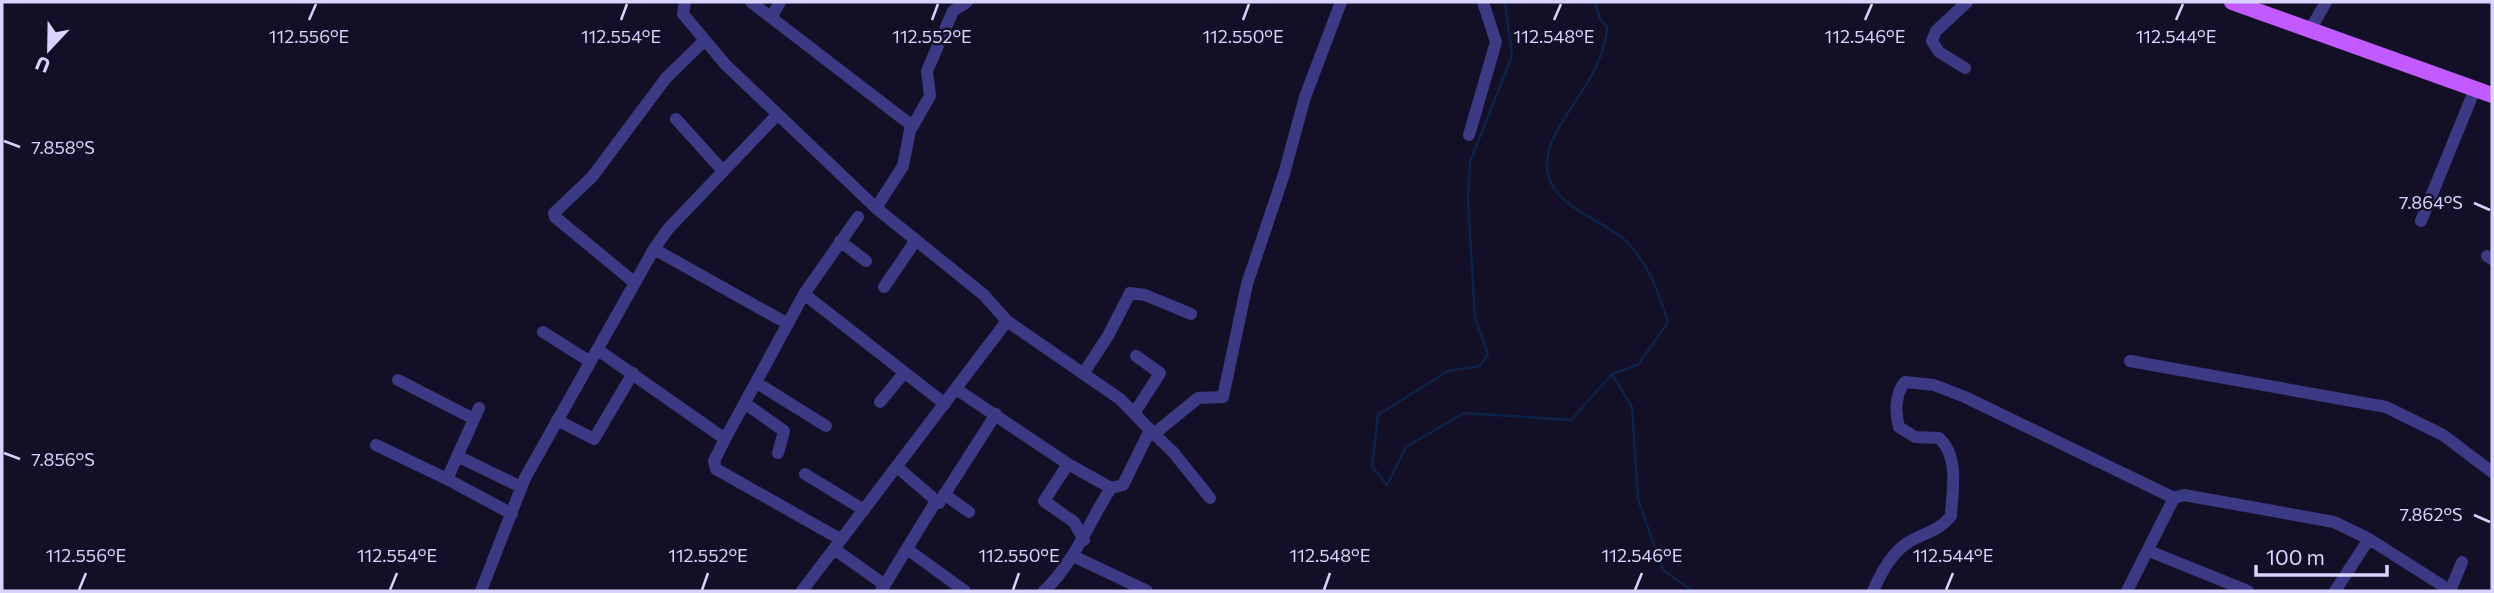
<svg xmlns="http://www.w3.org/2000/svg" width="2494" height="593" font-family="Commissioner,sans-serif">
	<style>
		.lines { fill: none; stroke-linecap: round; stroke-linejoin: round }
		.stream { stroke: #0c2248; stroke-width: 2.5 }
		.minor { stroke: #3d3a85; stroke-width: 12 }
		.major { stroke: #c25bff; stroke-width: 16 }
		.ticks { fill: none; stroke: #d9d4ff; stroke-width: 2.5 }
		.ticks-label { font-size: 18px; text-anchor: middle; fill: #d9d4ff; stroke: #130f26; stroke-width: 5; stroke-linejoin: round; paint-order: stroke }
	</style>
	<rect width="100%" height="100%" fill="#130f26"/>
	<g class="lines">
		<path class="stream" d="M1505 2 1512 56 1470 162 1468 199 1475 318 1488 354 1480 366 1448 371 1378 415 1372 466 1387 485 1406 447 1464 413 1571 420 1612 374 1632 407 1638 499 1663 570 1693 591
			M1595 2 1600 19 1607 27C1604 82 1549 121 1547 162 1545 207 1601 217 1627 242 1650 266 1658 292 1668 322L1638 365 1612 374"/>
		<path class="minor" d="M685 2 683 14 725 64 876 208 903 166 911 125 751 2
			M772 16 780 2
			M2310 30 2326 2
			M1965 68 1939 52 1932 41 1936 31 1967 2
			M676 119 723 171
			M911 129 930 96 927 71 953 11 967 2
			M1469 135 1496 42 1483 2
			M2421 221 2475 89
			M840 241 866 261
			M654 249 788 324
			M2487 256 2492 259
			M635 283 555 217 554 213 592 177 666 78 705 40
			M884 287 916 240
			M804 294 945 404
			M1007 321 1120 399 1154 434 1198 398 1223 397 1247 284 1284 174 1305 97 1341 2
			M543 332 589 361
			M598 350 725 439 804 294 858 217
			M2130 361 2386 407 2443 435 2492 472
			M1083 374 1108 336 1130 293 1145 295 1191 314
			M398 380 474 419
			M757 383 826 426
			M956 389 1068 464 1111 488 1123 485 1150 430
			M880 402 904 373
			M746 404 784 431 778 453
			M1135 412 1160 373 1136 356
			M557 420 594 439 633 373
			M1154 434 1173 452 1210 498
			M725 439 714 461 716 469 840 539
			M376 445 447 479 479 408
			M457 456 521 487
			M1068 464 1044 501 1074 522 1084 540
			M897 467 939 503 996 414
			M805 474 864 510
			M447 479 512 514
			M944 494 969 512
			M2369 539 2451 591
			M834 549 885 585
			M907 549 965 591
			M2149 551 2248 591
			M1073 556 1147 591
			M481 591 525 478 654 249 668 229 777 115
			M802 591 1007 321 984 295 876 208
			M881 591 936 501
			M1044 591C1075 562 1088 523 1111 488
			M1873 591C1880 575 1893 551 1909 542 1925 532 1938 532 1951 516 1952 491 1960 457 1939 438L1915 437 1899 427C1895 413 1895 393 1905 382L1934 385 1965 397 2174 498
			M2127 591 2174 498 2184 495 2334 522 2369 539 2335 591
			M2450 591 2462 562"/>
		<path class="major" d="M2232 2 2492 95"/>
	</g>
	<path class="ticks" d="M309 20 316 4M621 20 627 4M932 20 938 4M1243 20 1249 4M1554 20 1561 4M1865 20 1872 4M2176 20 2183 4M4 141 20 147M2474 203 2490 210M4 453 20 459M2474 515 2490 522M79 590 86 573M390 590 397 573M702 590 708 573M1013 590 1019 573M1324 590 1330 573M1635 590 1642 573M1946 590 1953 573"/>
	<g class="ticks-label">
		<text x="932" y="43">112.552°E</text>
		<text x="1243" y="43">112.550°E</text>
		<text x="1554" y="43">112.548°E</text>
		<text x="2176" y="43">112.544°E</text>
		<text x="309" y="43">112.556°E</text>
		<text x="621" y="43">112.554°E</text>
		<text x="1865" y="43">112.546°E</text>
		<text x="63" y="154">7.858°S</text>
		<text x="2431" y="209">7.864°S</text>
		<text x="63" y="466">7.856°S</text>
		<text x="2431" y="521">7.862°S</text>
		<text x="86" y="562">112.556°E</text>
		<text x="397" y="562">112.554°E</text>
		<text x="708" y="562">112.552°E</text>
		<text x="1019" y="562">112.550°E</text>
		<text x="1330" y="562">112.548°E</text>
		<text x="1642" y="562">112.546°E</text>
		<text x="1953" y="562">112.544°E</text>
	</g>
	<rect width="2494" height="593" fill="none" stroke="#d9d4ff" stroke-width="7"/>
	<g transform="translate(49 49) rotate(202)" stroke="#130f26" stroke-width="5" paint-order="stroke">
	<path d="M0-5L12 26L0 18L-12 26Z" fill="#d9d4ff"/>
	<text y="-10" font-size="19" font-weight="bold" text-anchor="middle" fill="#d9d4ff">U</text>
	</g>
	<path d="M2256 565v10h131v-10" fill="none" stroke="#d9d4ff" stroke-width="3.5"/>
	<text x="2266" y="565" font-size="21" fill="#d9d4ff" stroke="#130f26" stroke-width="5" paint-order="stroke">100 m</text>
</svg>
